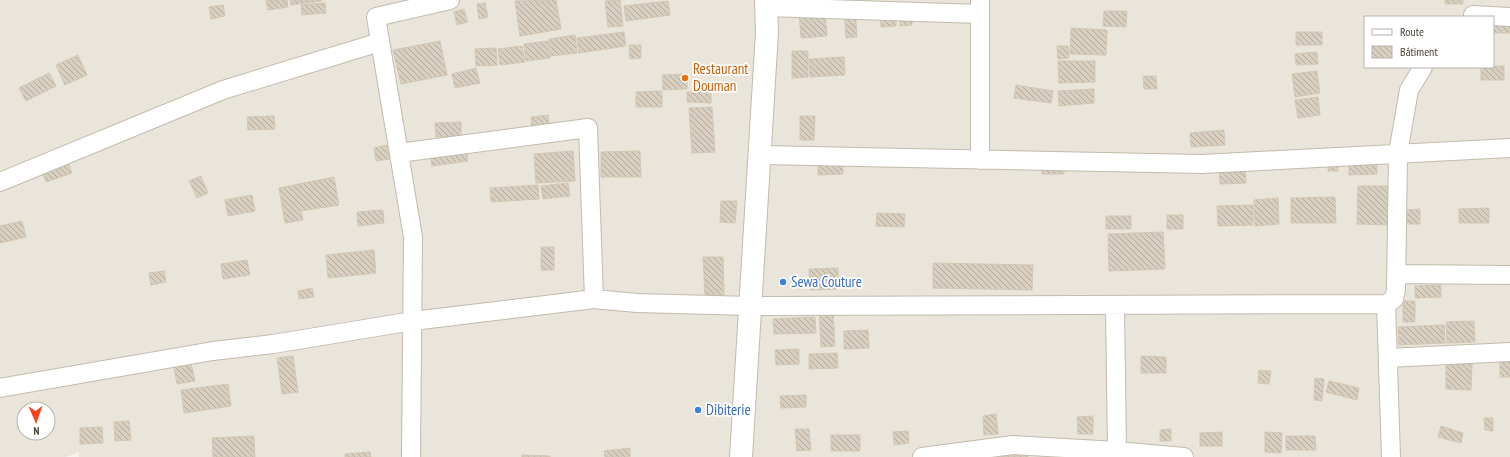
<svg xmlns="http://www.w3.org/2000/svg" width="1510" height="457" font-family="'PT Sans Narrow',sans-serif">
	<style>
		.residential { fill: #eae5da; fill-rule: evenodd }
		.building { fill: url(#building-back-hatch); stroke: #d3c7b4 }
		.lines { fill: none; stroke-linecap: round; stroke-linejoin: round }
		.minor-casing { stroke: #c2bbae; stroke-width: 20 }
		.tertiary-casing { stroke: #c2bbae; stroke-width: 24 }
		.minor { stroke: #fff; stroke-width: 18 }
		.tertiary { stroke: #fff; stroke-width: 22 }
		.food-dot { fill: #e8710a; stroke: #fff; stroke-width: 1.5 }
		.shop-dot { fill: #3f7fe0; stroke: #fff; stroke-width: 1.5 }
		.labels { text-anchor: middle; stroke-width: 3.5; stroke-linejoin: round; paint-order: stroke }
		.food-label { font-size: 15px; fill: #c56008; stroke: #fff; text-anchor: start }
		.shop-label { font-size: 15px; fill: #366cbe; stroke: #fff; text-anchor: start }
	</style>
	<defs>
		<pattern id="building-back-hatch" width="6" height="6" patternUnits="userSpaceOnUse"><rect width="6" height="6" fill="#d8cfc1"/><path d="M-1 5l2 2M0 0l6 6M5-1l2 2" fill="none" stroke="#b1aa9e"/></pattern>
	</defs>
	<rect width="100%" height="100%" fill="#f6f3ec"/>
	<path class="residential" d="M0 0H1510V457H79V452L66 457H0ZM1365 17H1493V67H1365ZM24 409H48V433H24Z"/>
	<path class="building" d="M266 0H287L288 7 268 10Z
		M290 0H322V1L291 5Z
		M556 0 561 29 520 36 515 1Z
		M620 0 623 26 608 27 605 1Z
		M1445 0H1463V4H1445Z
		M668 1 670 15 626 21 624 6Z
		M325 3 326 13 302 15 301 5Z
		M485 3 488 17 479 19 477 4Z
		M223 5 225 16 211 19 209 7Z
		M464 9 468 22 457 25 454 12Z
		M855 9 857 37 846 38 844 10Z
		M900 10H912V25L900 26Z
		M825 11 827 36 801 38 799 13Z
		M880 11H896V26L881 27Z
		M1104 11H1127L1126 27 1103 26Z
		M1510 18V33H1493V19Z
		M1071 28 1107 30 1106 55 1070 54Z
		M624 32 626 46 579 53 577 38Z
		M1296 32H1322V45H1296Z
		M575 35 577 53 551 56 549 39Z
		M440 41 447 75 401 84 393 50Z
		M548 41 550 58 526 61 524 44Z
		M629 45H641V58L630 59Z
		M522 46 525 62 500 65 498 49Z
		M1057 46H1068L1069 58 1058 59Z
		M496 48 497 65 476 66 475 49Z
		M792 51H808V77L792 78Z
		M1317 52 1318 64 1296 65 1295 54Z
		M78 55 87 75 65 85 56 65Z
		M844 57 845 75 810 77 809 59Z
		M1058 61H1095V82L1059 83Z
		M1504 66V80H1481V67Z
		M476 68 480 83 455 88 452 74Z
		M1317 71 1320 93 1295 97 1292 74Z
		M49 73 56 86 26 101 19 88Z
		M687 74V89L663 90 662 75Z
		M1143 76H1156L1157 89H1144Z
		M1016 85 1053 91 1051 103 1014 98Z
		M1094 89V103L1059 106 1058 91Z
		M662 91V107H636V92Z
		M687 92H711V103L687 102Z
		M1318 97 1320 115 1298 118 1295 100Z
		M712 107 715 152 692 153 689 108Z
		M548 115 549 125 532 127 531 117Z
		M274 116 275 129 248 130 247 117Z
		M800 116H815L814 140H800Z
		M461 122V136L436 137 435 123Z
		M1224 130 1225 145 1191 147 1190 133Z
		M387 145 390 159 376 161 374 148Z
		M466 146 468 161 432 166 430 151Z
		M573 151 575 181 536 183 534 154Z
		M640 151 641 177H601V152Z
		M843 157V174L818 175V158Z
		M1329 158 1338 159V171H1328Z
		M1064 159V174H1042V160Z
		M1377 160V174L1349 175V161Z
		M68 162 72 173 46 182 42 171Z
		M1245 167 1246 183 1220 184 1219 168Z
		M201 176 208 193 197 198 189 181Z
		M334 177 339 205 301 211 303 220 285 223 279 188Z
		M568 183 570 196 543 199 541 186Z
		M538 185 539 199 491 202 490 188Z
		M1358 186H1391L1390 225 1357 224Z
		M252 195 255 211 228 216 225 200Z
		M1335 197 1336 223H1291V198Z
		M1278 198 1279 224 1255 226 1254 200Z
		M721 201H737L735 223 720 222Z
		M1253 205V225L1218 226 1217 206Z
		M1489 208V223H1459V209Z
		M1420 209V224H1405V210Z
		M383 210 384 223 358 226 357 212Z
		M877 213 905 214 904 227 876 226Z
		M1167 215H1183V229H1167Z
		M1106 216H1131V229H1106Z
		M22 221 26 237 0 243V226Z
		M1163 232 1165 269 1109 271 1108 234Z
		M541 247H554V270H541Z
		M374 250 376 273 328 278 326 255Z
		M703 257H723L724 295 705 296Z
		M247 260 250 275 223 279 221 264Z
		M933 263 1033 265 1032 290 933 288Z
		M838 268V289L810 290 809 269Z
		M164 271 166 282 151 285 149 273Z
		M1441 285V297L1415 298V286Z
		M312 288 314 297 299 299 298 291Z
		M1403 301H1415V322H1403Z
		M819 310H833L835 346 821 347Z
		M815 317 816 333 774 334 773 319Z
		M1474 321 1475 342 1447 343 1446 322Z
		M1444 325 1445 343 1399 345 1398 327Z
		M868 330 869 348 844 349V331Z
		M799 349V364L776 365 775 350Z
		M837 353 838 368 809 369V354Z
		M293 356 298 392 282 394 277 358Z
		M1141 356 1166 357V373H1141Z
		M1500 362H1510V377H1500Z
		M191 363 195 381 177 384 174 367Z
		M1446 363 1472 364 1471 390 1446 389Z
		M1259 370 1271 371 1269 384 1258 383Z
		M1315 378 1324 379 1322 401 1314 400Z
		M1329 381 1359 388 1357 400 1326 392Z
		M228 384 231 406 184 413 181 390Z
		M806 395V407L781 408 780 396Z
		M996 414 998 434 984 435 983 416Z
		M1093 416V434H1078L1077 417Z
		M1484 418H1493V431L1485 430Z
		M129 421 131 440 115 441 114 422Z
		M1441 426 1463 433 1461 443 1438 437Z
		M102 427 103 443 80 444V428Z
		M795 429H809L811 450 797 451Z
		M1171 429V441H1160V430Z
		M908 431 909 443 894 445 893 432Z
		M1222 432V446H1200V433Z
		M1265 432 1282 433 1281 453 1265 452Z
		M831 435H860V451H831Z
		M254 436 255 457H213L212 438Z
		M1286 436H1315L1316 450H1286Z
		M630 448V457H605L604 451Z
		M370 452 371 457H345V454Z
		M522 455 550 456V457H522Z
		M1028 455V457H1002V456Z"/>
	<g class="lines">
		<g class="minor-casing">
			<path id="minor" d="M980 0V160
				M766 7 980 14
				M1473 15 1510 17
				M399 153 588 128 594 299
				M760 155 1202 164 1510 148
				M0 182 223 90 380 42
				M1396 274 1510 275
				M1386 304 1391 457
				M1115 306 1117 451
				M1388 358 1510 352
				M0 388 213 351 273 344 413 321 594 299 637 303 751 306 1386 304 1394 299 1396 290 1398 153 1409 90 1423 67
				M411 457 413 237 376 17 450 0
				M922 457 1013 445 1117 451 1184 457"/>
		</g>
		<g class="tertiary-casing">
			<path id="tertiary" d="M741 457 767 32 766 0"/>
		</g>
		<use href="#minor" class="minor"/>
		<use href="#tertiary" class="tertiary"/>
	</g>
	<circle class="food-dot" cx="685" cy="78" r="4"/>
	<g class="shop-dot">
		<circle cx="783" cy="282" r="4"/>
		<circle cx="698" cy="410" r="4"/>
	</g>
	<g class="labels">
		<g class="food-label">
			<text x="693" y="74">Restaurant<tspan x="693" dy="17">Douman</tspan></text>
		</g>
		<g class="shop-label">
			<text x="791" y="287">Sewa Couture</text>
			<text x="706" y="415">Dibiterie</text>
		</g>
	</g>
	<rect x="1364" y="16" width="130" height="52" fill="#ffffff" stroke="#b7b4b0"/>
	<rect x="1372" y="29" width="20" height="6" fill="#ffffff" stroke="#b7b4b0"/>
	<text x="1400" y="36" font-size="12" fill="#4b4439">Route</text>
	<rect x="1372" y="46" width="20" height="12" fill="url(#building-back-hatch)" stroke="#b7b4b0"/>
	<text x="1400" y="56" font-size="12" fill="#4b4439">Bâtiment</text>
	<g transform="translate(36 421) rotate(178)"><circle r="19" fill="#ffffff" stroke="#b7b4b0"/>
	<path d="M0-3L7 15L0 10L-7 15Z" fill="#fc3f1d"/>
	<text y="-6" font-size="11" font-weight="bold" text-anchor="middle" fill="#4b4439">N</text>
	</g>
</svg>
